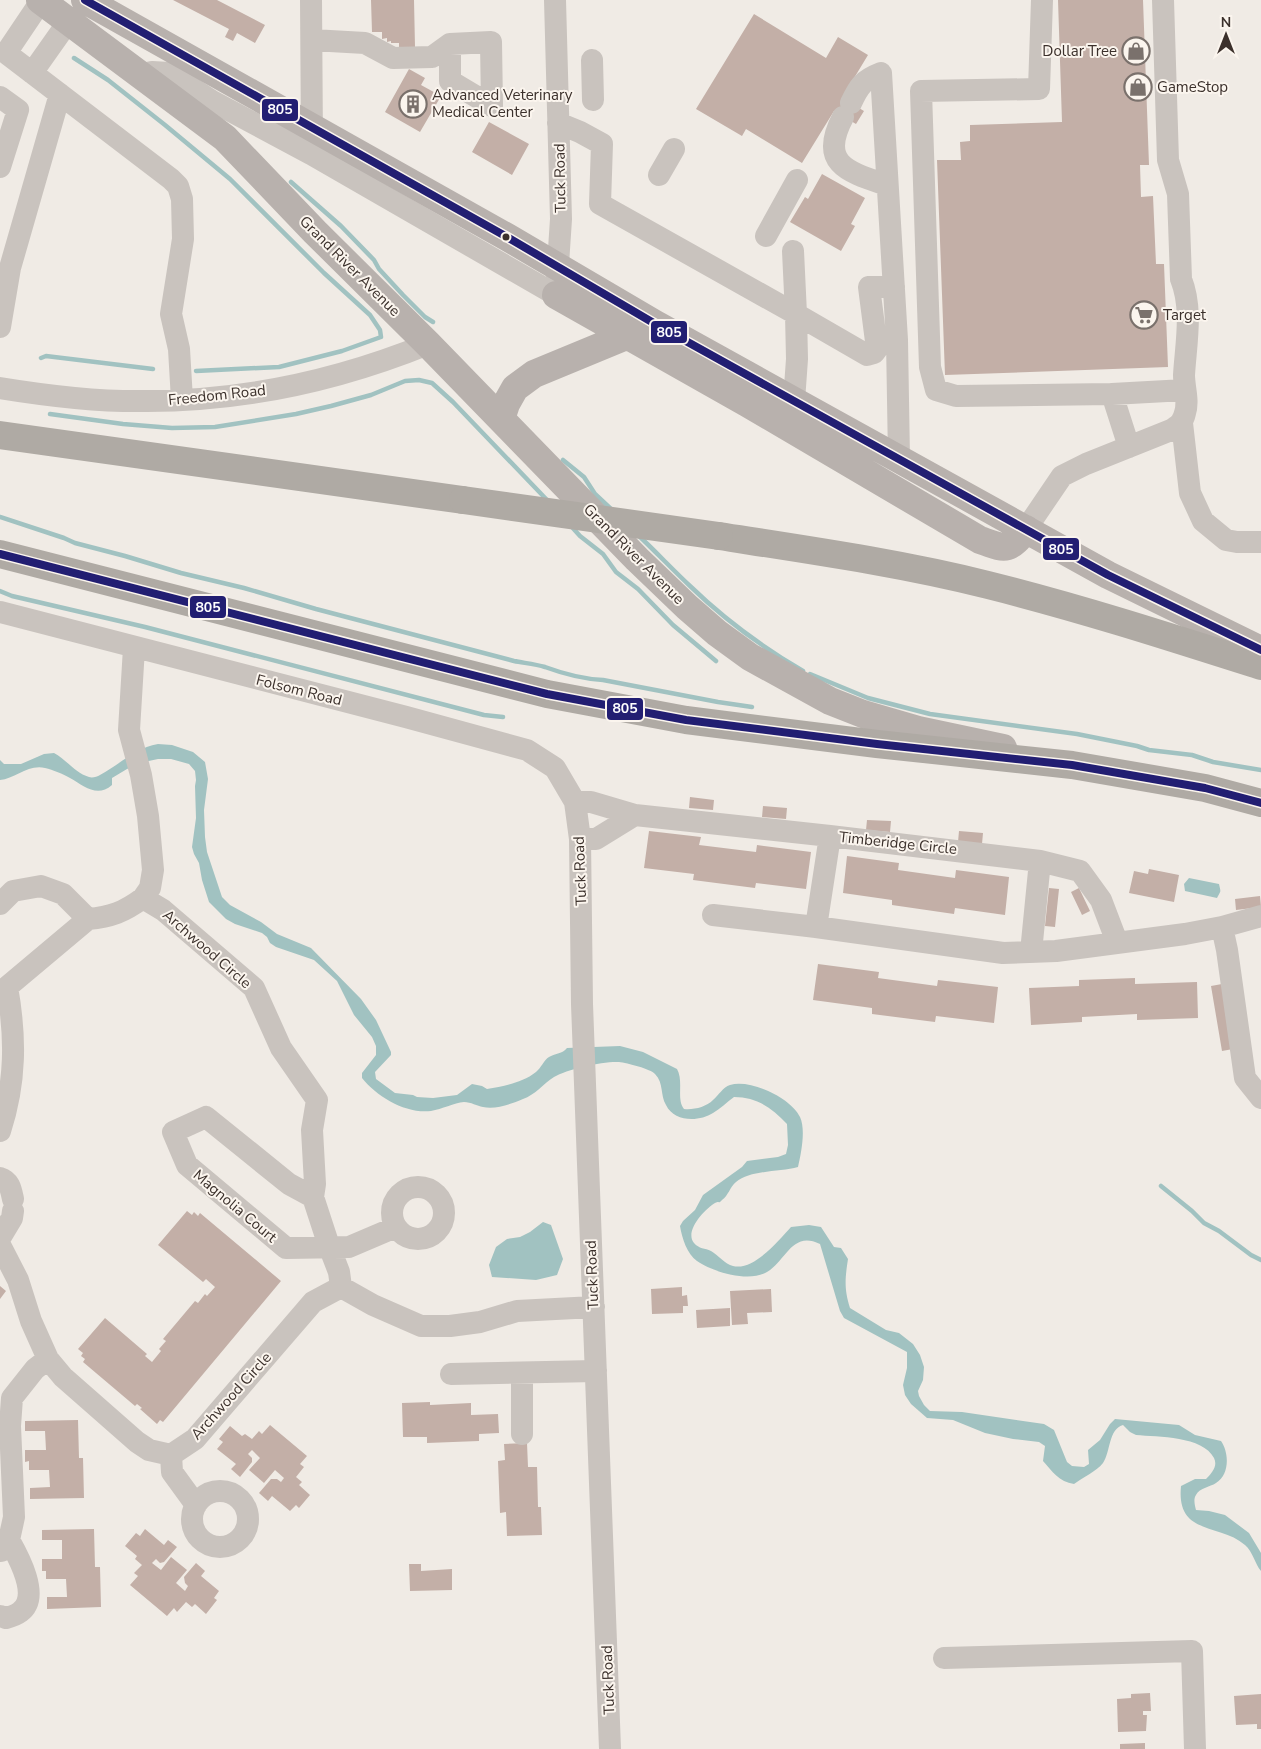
<svg xmlns="http://www.w3.org/2000/svg" width="1261" height="1749" font-family="'Nunito Sans',sans-serif">
	<style>
		.water { fill: #a1c2c1 }
		.lines { fill: none; stroke-linecap: round; stroke-linejoin: round }
		.stream { stroke: #a1c2c1; stroke-width: 4.5 }
		.building { fill: #c3afa7 }
		.minor { stroke: #c9c3be; stroke-width: 22 }
		.major { stroke: #b8b1ad; stroke-width: 28 }
		.highway { stroke: #afaaa4; stroke-width: 28 }
		.highway-bridge { stroke: #afaaa4; stroke-width: 28 }
		.bus-1-casing { stroke: #fbf5ee; stroke-width: 11 }
		.bus-1 { stroke: #221e72; stroke-width: 8 }
		.bus-dot { fill: #3b302b; stroke: #fbf5ee; stroke-width: 2 }
		.labels { text-anchor: middle; stroke-width: 4; stroke-linejoin: round; paint-order: stroke }
		.poi-label { font-size: 15px; fill: #3b302b; stroke: #fbf5ee; text-anchor: start }
		.street-label { font-size: 15px; fill: #3b302b; stroke: #fbf5ee }
		.line-badge { stroke: #fbf5ee; stroke-width: 2 }
		.badge-label { font-size: 14px; text-anchor: middle; font-weight: bold; fill: #fff }
	</style>
	<rect width="100%" height="100%" fill="#f0ebe5"/>
	<path class="water" d="M158 744 172 745 193 752 205 762 208 779 204 810 205 837 207 852 222 897 230 905 261 922 277 934 311 948 361 999 376 1020 391 1052V1055L375 1072 376 1079 395 1093 413 1095 417 1097 433 1098 457 1095 472 1084 482 1086 487 1089C504 1086 522 1083 536 1072 541 1068 544 1060 549 1057 556 1053 562 1054 567 1048L620 1046 643 1052 677 1069C684 1081 676 1099 684 1109 694 1110 706 1107 713 1100 719 1095 723 1087 730 1085 751 1079 791 1098 800 1117 806 1130 801 1154 798 1167 780 1172 750 1170 736 1182 730 1187 728 1196 722 1200 717 1205 721 1200 715 1203 705 1209 684 1231 694 1243 699 1249 705 1248 711 1251 718 1255 725 1264 733 1266 754 1271 779 1240 791 1227L809 1225 821 1227 834 1247 841 1248 848 1259C845 1279 844 1289 850 1308L886 1330 899 1333 913 1344 920 1355 924 1367 923 1380 918 1391 919 1396 924 1405 930 1411 962 1412 1044 1424 1054 1430 1067 1462 1072 1466 1084 1467 1089 1464 1088 1450 1100 1440 1110 1424 1115 1419 1179 1425 1195 1435 1221 1441C1229 1452 1230 1475 1216 1483 1210 1487 1199 1488 1196 1495 1193 1499 1195 1506 1196 1510L1209 1511 1225 1515 1249 1533 1261 1553V1571C1255 1564 1253 1552 1245 1545 1220 1523 1176 1536 1181 1486L1195 1479H1206C1212 1473 1218 1466 1214 1458 1203 1436 1158 1437 1136 1435L1130 1432 1123 1425C1108 1430 1111 1451 1103 1463 1097 1471 1082 1478 1074 1484 1059 1482 1052 1471 1043 1461L1045 1446 1039 1442 1013 1439 985 1433 953 1420 927 1418 911 1404 905 1395 903 1385 907 1368V1352L844 1318 840 1311 820 1244C792 1230 786 1261 767 1272 749 1283 713 1272 697 1261 687 1254 682 1238 680 1226L683 1221 695 1210 703 1195 742 1167 747 1161 778 1157 786 1154 788 1145 787 1124C772 1108 757 1097 734 1097 727 1102 720 1109 713 1113 699 1122 674 1122 666 1105 660 1095 664 1083 655 1074 651 1069 627 1063 619 1062 604 1061 567 1069 554 1077 543 1084 535 1095 523 1099 511 1104 495 1110 483 1107 477 1106 471 1102 464 1102 454 1103 442 1109 431 1111 406 1114 377 1097 362 1078V1073L376 1055V1046L372 1037 354 1015 337 981 314 960 276 947 270 943 267 937 262 933 235 924 226 919 209 902 202 880 199 863 194 854 192 847 196 818 195 786 196 780 195 771 189 764 171 759H158L144 762 127 769 112 778V785C97 798 84 786 70 778 63 774 53 770 45 768 28 764 15 779 0 780V760L4 764H21L44 754 54 753C66 759 75 773 89 777 92 778 97 777 100 775 119 765 135 748 158 744Z
		M1189 878 1219 884C1221 893 1221 890 1217 898L1185 891 1184 884Z
		M543 1222 551 1225 563 1259 557 1275 536 1280 492 1277 489 1265 496 1247 507 1239 520 1237 530 1232Z"/>
	<g class="lines">
		<path class="stream" d="M74 58 108 80 165 125 230 179 324 273 370 315 380 330 381 337 342 351 279 367 196 371
			M291 182 341 226 374 260 379 269 403 295 425 317 433 322
			M41 358 46 356 153 369
			M50 414 123 424 172 428 215 427 296 414 331 406 371 395 405 381 419 380 432 383 453 402 547 500
			M563 460 584 477 595 494 611 509
			M0 517 64 538 75 543 125 556 181 573 244 588 316 609 514 661C524 663 535 664 545 667 564 674 583 679 603 680L718 702 752 707
			M571 526 580 536 603 554 616 572 638 589 673 625 716 661
			M638 535C656 552 672 569 690 586 724 619 762 647 803 671
			M0 591 12 596 145 627 484 715 503 717
			M810 674 868 698 930 714 1077 734 1137 746 1149 750 1192 755 1213 762 1261 770
			M1161 1186 1192 1211 1204 1223 1219 1231 1251 1255 1261 1260"/>
	</g>
	<path class="building" d="M173 0H217L265 25 255 43 237 33 233 41 225 37 229 29Z
		M371 0H414L415 47 399 48V43H391V41L387 42V38L382 39V32H372Z
		M1058 0H1143L1149 165H1140L1141 197 1153 196 1156 264H1164L1168 367 945 375 937 160H961L960 142 970 141V125L1062 122Z
		M754 14 826 58 838 37 868 55 842 98 864 111 856 124 834 111 802 163 746 129 742 136 696 109Z
		M409 69 425 78 421 85 441 96 420 132 385 112Z
		M489 122 529 144 512 175 472 152Z
		M822 174 865 198 851 224 855 226 841 251 790 222 805 197 808 199Z
		M690 797 714 800 713 810 689 808Z
		M763 806 787 808 786 819 762 817Z
		M867 820 891 821 890 832 866 830Z
		M649 831 701 837 699 845 756 852 757 845 811 852 806 889 756 883 755 888 693 880 694 874 644 868Z
		M959 831 983 833 982 844 958 842Z
		M847 856 899 863 898 870 955 878 956 870 1009 877 1005 915 955 908 954 914 892 905V900L843 893Z
		M1149 869 1179 875 1174 902 1129 893 1134 871 1148 874Z
		M1049 888 1059 889 1055 927 1045 926Z
		M1079 888 1090 911 1082 915 1071 892Z
		M1260 896 1261 907 1236 910 1235 899Z
		M818 964 879 972 878 978 937 986 938 980 998 987 994 1023 936 1016 935 1022 872 1014V1008L813 1000Z
		M1135 978V984L1197 982 1198 1018 1137 1020V1014L1082 1017V1022L1031 1025 1029 988 1079 986V980Z
		M1222 984 1233 1049 1222 1051 1211 986Z
		M187 1211 192 1215 194 1212 198 1216 200 1213 281 1281 163 1422 160 1420 157 1424 140 1409 142 1408 137 1404 135 1406 83 1362 85 1359 81 1356 83 1353 78 1349 105 1318 147 1354 145 1356 152 1362 161 1351 159 1349 166 1341 163 1339 195 1301 198 1303 205 1294 207 1296 215 1287 206 1279 203 1282 158 1245Z
		M0 1286 6 1291 0 1299Z
		M682 1287V1296L687 1295 688 1306H683V1313L652 1314 651 1289Z
		M771 1289 772 1312 747 1313 748 1324 732 1325 730 1291Z
		M730 1308V1326L697 1328 696 1310Z
		M430 1402V1405L471 1403V1415L498 1414 499 1433 479 1434V1441L427 1443V1437H403L402 1403Z
		M78 1420 79 1458H83L84 1498 30 1499V1488L50 1487 49 1470H29V1461L25 1462V1450H46L45 1431H25V1421Z
		M270 1425 307 1456 300 1464 304 1467 296 1477 302 1482 299 1485 310 1495 299 1508 296 1505 290 1511 272 1496 268 1501 259 1493 271 1479H277L281 1482 284 1478 275 1470 264 1483 249 1470 260 1458 252 1450 248 1454 252 1458V1462L240 1477 231 1469 236 1464 217 1449 223 1442 219 1439 230 1426 242 1436 245 1434 252 1439 259 1431 262 1434Z
		M527 1443 528 1467H537L538 1507H541L542 1535 507 1536 506 1512 500 1513 498 1461 505 1460 504 1444Z
		M94 1529 95 1567H100L101 1607 47 1609V1597H67L66 1579H46V1571H42V1559H62V1540H42V1530Z
		M145 1529 164 1545 168 1540 177 1547 164 1562 160 1563 156 1559 152 1563 161 1570 171 1557 187 1570 176 1583 185 1591 188 1586 185 1583 184 1577 196 1563 205 1571 201 1576 219 1591 214 1598 217 1600 206 1614 195 1604 192 1607 186 1602 177 1612 174 1608 167 1616 130 1585 138 1576 134 1573 142 1565 135 1559 137 1556 125 1546 136 1533 140 1536Z
		M409 1564H421V1571L452 1569V1590L410 1591Z
		M1150 1693 1151 1711H1143V1715H1147L1146 1731 1118 1732 1117 1699 1131 1698V1694Z
		M1261 1694V1729H1257V1724L1236 1725 1234 1696Z
		M1145 1743V1749H1120V1744Z"/>
	<g class="lines">
		<path class="minor" d="M311 0 312 143
			M1042 0 1039 89 921 91 930 367 936 390 956 396 1112 394 1129 447
			M41 1 6 53 171 179 178 186 182 199 183 239 171 314 179 349 182 400
			M312 40 365 43 393 58 432 57 450 44 491 42 492 106 450 81V44
			M592 60 593 100
			M32 73 68 22
			M138 75 152 72 169 73 212 101 311 154 556 295 561 219 555 0
			M0 97 18 110 0 167
			M851 103C859 86 863 80 881 73L897 340 899 459
			M843 117C818 164 848 172 887 185
			M558 123 580 132 602 144 600 204 796 314 797 359 794 401
			M659 175 674 149
			M766 236 797 180
			M793 251 796 314 867 355 874 353 877 349 869 287H894
			M0 327 10 268 60 94
			M0 388C49 396 98 402 147 401 244 401 339 380 428 344
			M1112 394 1185 390
			M1182 423 1190 493 1203 521 1226 540 1237 542H1261
			M1026 529 1062 476 1086 464 1171 430C1179 425 1183 422 1185 413 1189 401 1184 387 1184 375 1186 343 1193 309 1181 279L1178 194 1168 160 1163 0
			M0 612 406 717 527 750 555 768 575 802 580 839 582 1004 610 1749
			M134 648 129 730 141 775 148 816 153 870 150 888 143 898
			M575 802H591L635 815 830 836 1040 861 1080 871 1101 900 1117 942
			M580 839H596L635 815
			M0 904 13 891 41 886 63 894 88 919C111 917 124 912 143 898L163 910 254 988 281 1048 317 1100 312 1130 315 1184 313 1197 329 1246 339 1272 341 1287
			M713 915 816 927 1003 953 1056 951 1185 934 1222 927 1261 916
			M816 927 830 836
			M1222 927 1227 950 1245 1078 1261 1098
			M1031 952 1040 861
			M0 1131C16 1082 16 1037 7 987L88 919
			M0 1178C10 1181 11 1190 13 1199
			M392 1213a26 26 0 1 1 52 0a26 26 0 1 1-52 0Z
			M313 1197 289 1184 206 1117 173 1132 187 1165 286 1248 349 1247 396 1227
			M0 1238 12 1218 13 1211
			M0 1245 18 1280 31 1321 48 1359 63 1377 137 1442 149 1450 171 1455 195 1439 313 1302 341 1287 373 1305 421 1326H450L480 1322 517 1311 594 1307
			M522 1373V1434
			M451 1374 596 1371
			M171 1455 172 1472 196 1505
			M192 1519a28 28 0 1 1 56 0a28 28 0 1 1-56 0Z
			M9 1540 14 1517 10 1426 12 1398 35 1369 48 1359
			M0 1616 6 1618C10 1617 16 1615 20 1612 41 1597 18 1556 9 1540L1 1551
			M944 1658 1192 1651 1195 1749"/>
		<path class="major" d="M40 0 225 138 315 232 428 344 637 559 687 607 717 633 750 657 830 701 863 714 918 730 1003 748
			M85 0 507 237 657 325 794 401 1108 575 1261 650
			M556 295 747 403 980 540C1006 549 1008 552 1026 529
			M501 419 506 404 515 388 534 374 626 336 637 328"/>
		<path class="highway" d="M0 435 463 500
			M719 536C809 550 900 563 988 585 1080 608 1170 637 1261 666
			M0 554 547 694 686 720 877 744 1072 765 1205 788 1261 803"/>
		<path class="highway-bridge" d="M463 500 719 536"/>
		<g class="bus-1-casing">
			<path id="bus-1" d="M85 0 507 237 657 325 1108 575 1261 650
				M0 554 547 694 686 720 877 744 1072 765 1205 788 1261 803"/>
		</g>
		<use href="#bus-1" class="bus-1"/>
	</g>
	<defs>
		<g id="shop-ring" transform="scale(1.4375)"><circle r="9.5" fill="#fbf5ee" stroke="#7a716c" stroke-width="1.5"/><path d="M-5-2.5h2.3a2.7 3.5 0 0 1 5.4 0H5L5.5 6h-11ZM-1.5-2.5h3a1.5 2.3 0 0 0-3 0Z" fill="#7a716c"/></g>
		<g id="building-ring" transform="scale(1.4375)"><circle r="9.5" fill="#fbf5ee" stroke="#7a716c" stroke-width="1.5"/><path d="M-4-6H4V6H1V3H-1V6H-4ZM-2.5-4.3h1.7v1.8h-1.7ZM.8-4.3h1.7v1.8H.8ZM-2.5-1h1.7V.8h-1.7ZM.8-1h1.7V.8H.8Z" fill="#7a716c"/></g>
		<g id="supermarket-ring" transform="scale(1.4375)"><circle r="9.5" fill="#fbf5ee" stroke="#7a716c" stroke-width="1.5"/><path d="M-6-5.5h2.5l.6 2H6L4.5 2H-2.5L-4.4-4H-6ZM-1.5 3.2a1.3 1.3 0 1 0 .1 0ZM3 3.2a1.3 1.3 0 1 0 .1 0Z" fill="#7a716c"/></g>
	</defs>
	<g fill-rule="evenodd">
		<use href="#shop-ring" x="1136" y="51"/>
		<use href="#shop-ring" x="1138" y="87"/>
		<use href="#building-ring" x="413" y="104"/>
		<use href="#supermarket-ring" x="1144" y="315"/>
	</g>
	<circle class="bus-dot" cx="506" cy="237" r="4.5"/>
	<g class="labels">
		<g class="poi-label">
			<text x="1117" y="56" text-anchor="end">Dollar Tree</text>
			<text x="1157" y="92">GameStop</text>
			<text x="432" y="100">Advanced Veterinary<tspan x="432" dy="17">Medical Center</tspan></text>
			<text x="1163" y="320">Target</text>
		</g>
		<g class="street-label">
			<text transform="translate(560 178) rotate(-91)" y="5">Tuck Road</text>
			<text transform="translate(350 266) rotate(45)" y="5">Grand River Avenue</text>
			<text transform="translate(217 395) rotate(-6)" y="5">Freedom Road</text>
			<text transform="translate(634 554) rotate(45)" y="5">Grand River Avenue</text>
			<text transform="translate(299 690) rotate(14)" y="5">Folsom Road</text>
			<text transform="translate(898 843) rotate(6)" y="5">Timberidge Circle</text>
			<text transform="translate(580 871) rotate(-92)" y="5">Tuck Road</text>
			<text transform="translate(207 949) rotate(41)" y="5">Archwood Circle</text>
			<text transform="translate(235 1206) rotate(40)" y="5">Magnolia Court</text>
			<text transform="translate(592 1275) rotate(-92)" y="5">Tuck Road</text>
			<text transform="translate(231 1396) rotate(-48)" y="5">Archwood Circle</text>
			<text transform="translate(608 1680) rotate(-92)" y="5">Tuck Road</text>
		</g>
	</g>
	<g class="line-badge">
		<rect x="261" y="98" width="38" height="24" rx="5" fill="#221e72"/>
		<rect x="650" y="320" width="38" height="24" rx="5" fill="#221e72"/>
		<rect x="1042" y="537" width="38" height="24" rx="5" fill="#221e72"/>
		<rect x="189" y="595" width="38" height="24" rx="5" fill="#221e72"/>
		<rect x="606" y="697" width="38" height="24" rx="5" fill="#221e72"/>
	</g>
	<g class="badge-label">
		<text x="280" y="114">805</text>
		<text x="669" y="337">805</text>
		<text x="1061" y="554">805</text>
		<text x="208" y="612">805</text>
		<text x="625" y="713">805</text>
	</g>
	<g transform="translate(1226 35)" stroke="#fbf5ee" stroke-width="4" paint-order="stroke">
	<path d="M0-4L9 19L0 12L-9 19Z" fill="#3b302b"/>
	<text y="-8" font-size="14" font-weight="bold" text-anchor="middle" fill="#3b302b">N</text>
	</g>
</svg>
